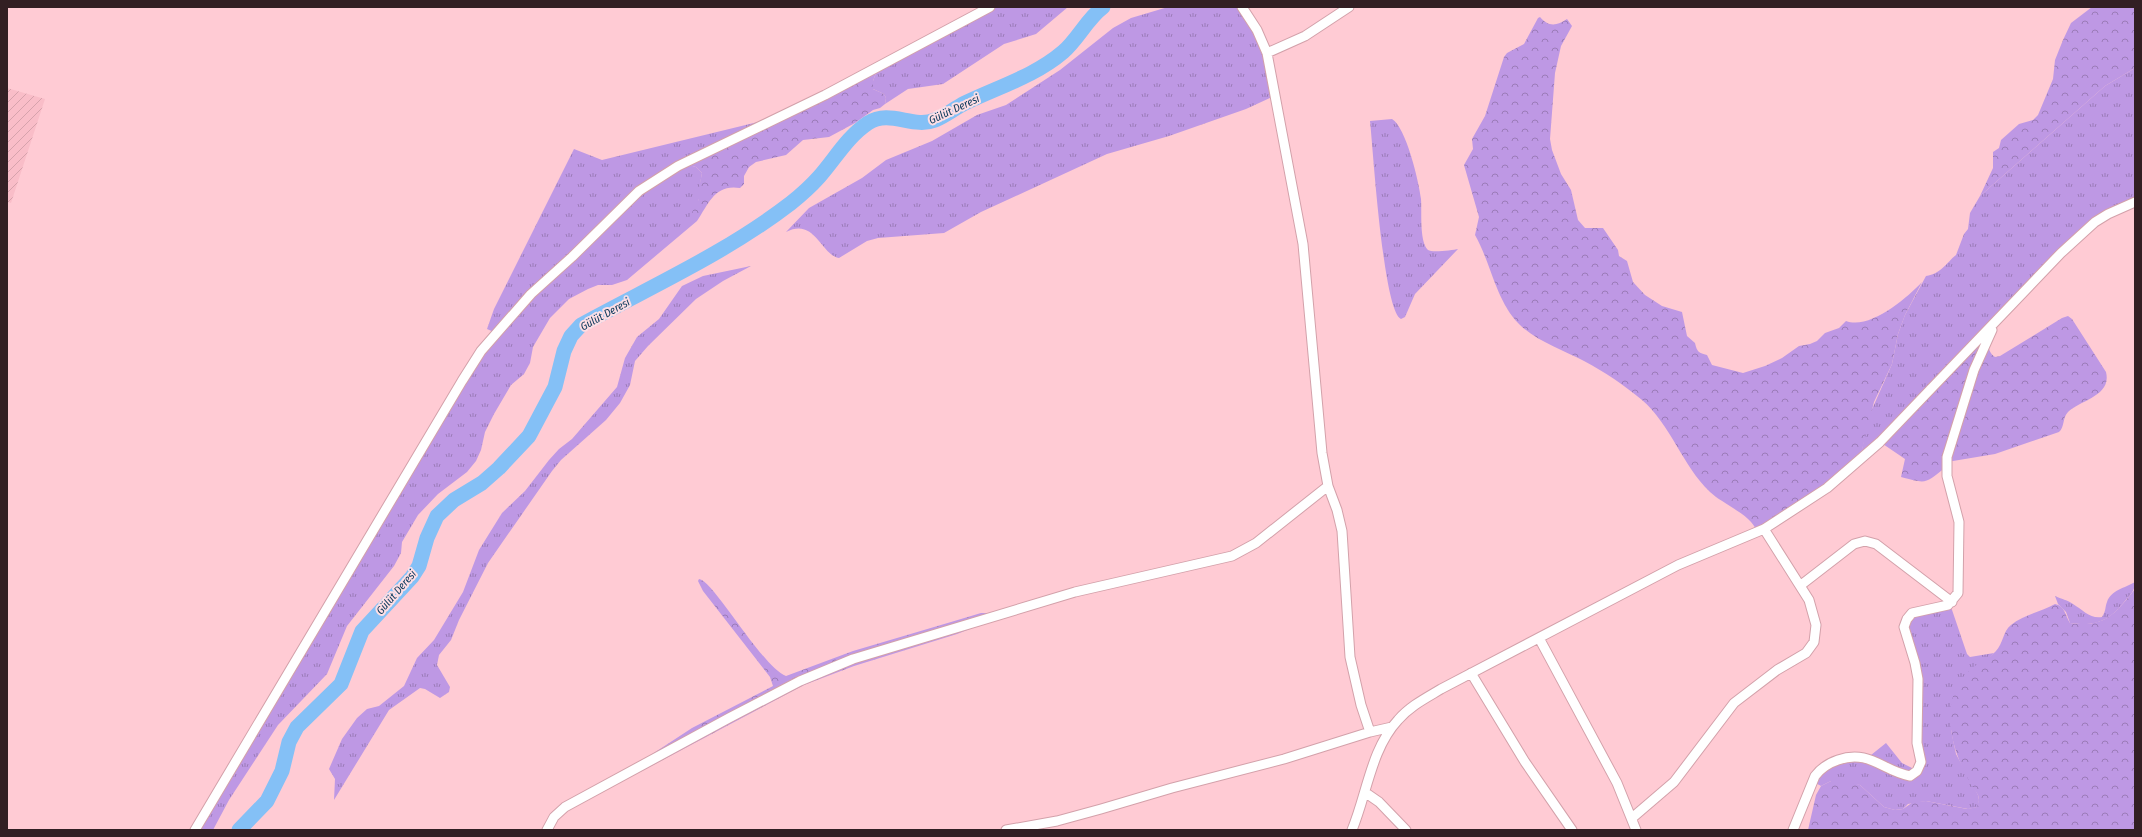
<svg xmlns="http://www.w3.org/2000/svg" width="2142" height="837" font-family="'Fira Sans Condensed',sans-serif">
	<style>
		.industrial { fill: url(#industrial-furrows) }
		.grass { fill: url(#grass-tufts) }
		.forest { fill: url(#forest-crowns) }
		.lines { fill: none; stroke-linecap: round; stroke-linejoin: round }
		.river { stroke: #84c0f6; stroke-width: 15 }
		.minor-casing { stroke: #d3a1aa; stroke-width: 11 }
		.minor { stroke: #fff; stroke-width: 9 }
		.labels { text-anchor: middle; stroke-width: 4; stroke-linejoin: round; paint-order: stroke }
		.water-label { font-size: 11px; font-style: italic; fill: #073659; stroke: #fedee4 }
	</style>
	<defs>
		<pattern id="industrial-furrows" width="10" height="10" patternUnits="userSpaceOnUse"><rect width="10" height="10" fill="#f9bdc8"/><path d="M-1 1l2-2M0 10L10 0M9 11l2-2" fill="none" stroke="#d6a2ac"/></pattern>
		<pattern id="grass-tufts" width="24" height="20" patternUnits="userSpaceOnUse"><rect width="24" height="20" fill="#be98e4"/><path d="M3 7l-1-3M5 7V3M7 7l1-3M15 17l-1-3M17 17v-4M19 17l1-3" fill="none" stroke="#9b7bb8"/></pattern>
		<pattern id="forest-crowns" width="20" height="18" patternUnits="userSpaceOnUse"><rect width="20" height="18" fill="#be98e4"/><path d="M2 6a3 3 0 1 1 6 0M12 15a3 3 0 1 1 6 0" fill="none" stroke="#9b7bb8"/></pattern>
	</defs>
	<rect width="100%" height="100%" fill="#ffcbd4"/>
	<path class="industrial" d="M7 88 45 99 11 203 7 202Z"/>
	<path class="grass" d="M990 7H1068L1036 34 1004 44 943 84 908 89 885 104 886 98 884 94 873 89V81L879 65Z
		M1168 7H1242L1257 30 1274 96 1246 109 1169 136 1107 154 981 212 944 233 878 238 867 241 839 258C821 255 815 217 786 232L809 208 862 178 886 160 932 141 977 115 1006 105 1060 70 1113 28 1131 18Z
		M2135 68V202L2095 222 1880 442 1861 454 1869 416 1892 364 1898 334 1905 315 1926 276C1941 274 1946 263 1956 255L1964 234 1968 229 1970 213 1980 196 2105 86Z
		M782 116 685 164 696 167 702 173C700 182 700 191 699 199 697 208 692 212 691 221H697L627 280 612 285H598L588 289 569 299 550 318 533 347 530 363 524 374 511 385 494 414 485 432 481 450 476 461 467 472 438 494 418 515 402 542 401 553 394 566 347 626 327 674 278 725 229 800 213 830H195L496 333 487 329 494 309 574 149 602 160Z
		M1392 119C1406 127 1419 182 1421 199 1422 211 1419 241 1428 250 1432 253 1453 250 1458 249L1415 294 1405 317 1401 319C1383 311 1373 147 1370 121Z
		M751 266 723 281 696 299 648 346 635 361 630 385 620 403 606 420 561 460 552 471 488 563 459 620 451 640 439 655 437 665 450 687 449 692 440 698 425 689 420 688 389 710 334 800 335 779 329 769 342 739 357 718 367 709 379 706 404 686 417 658 434 640 463 592 479 550 502 513 525 491 549 460 559 449 572 439 617 387 625 358 637 337 659 319 682 286 703 276Z
		M2135 582C2135 591 2130 595 2125 601 2109 621 2096 627 2070 623L2066 612 2058 604 2055 596C2061 599 2068 600 2073 604 2083 610 2090 619 2102 617 2106 611 2105 607 2107 602 2111 590 2125 588 2135 582Z
		M1950 604 1967 654 1970 657 1994 653 1988 659 1951 730 1956 754 1978 795 1979 800 1978 807 1968 809 1926 801 1908 804 1903 809 1895 810 1884 807 1860 785 1831 781 1821 786 1812 781 1825 766 1871 755 1886 743 1902 763 1918 771V679L1907 619Z"/>
	<path class="forest" d="M2092 7H2135V68L2105 86 1980 196 1993 168V152L1999 148 2001 140 2019 124 2033 120 2038 115 2053 79 2055 60 2063 40 2071 23Z
		M1540 17C1548 27 1557 26 1567 19L1572 26 1561 46 1555 73 1550 139 1552 150 1561 174 1571 190 1578 220 1585 228H1603L1618 250 1619 256 1627 261 1633 282 1645 295 1662 306 1682 312 1687 336 1695 343C1697 352 1699 353 1707 355L1712 365 1743 373 1765 366 1782 358 1799 346 1810 344 1817 341 1825 333 1839 328 1846 321C1869 330 1906 299 1922 282L1905 315 1898 334 1892 364 1874 402 1861 454 1853 467 1757 532C1752 515 1724 505 1710 492 1682 465 1671 425 1642 400 1624 385 1605 372 1584 361 1563 350 1536 341 1519 324 1496 301 1491 263 1475 235L1479 217 1464 165 1473 149 1472 139 1485 116 1504 57 1507 53 1524 44 1538 18Z
		M879 65 873 81V89L884 94 886 98 885 104 880 108 873 110 855 123 829 137 803 140 786 155 756 162 749 167 744 176V184L740 188C715 184 709 203 697 221H691L689 218 699 199V188L702 173 696 167 684 164Z
		M2068 316 2072 319 2106 372C2112 396 2080 400 2068 412 2062 418 2065 427 2059 432L1995 454 1947 462 1946 467C1925 484 1927 484 1901 477L1905 459 1880 442 1995 324C1991 335 1983 349 1995 357L2000 356 2062 318Z
		M699 579C714 581 761 666 786 676L853 651 951 622 981 613H1002L980 625 957 634 854 666 804 685 640 772 627 776 637 764 692 728 773 686 770 677 703 591 698 581Z
		M2135 589V830H1808L1816 795 1821 786 1831 781H1847L1860 785 1884 807 1895 810 1903 809 1913 802 1926 801 1967 809 1977 807 1979 800 1978 795C1954 761 1933 701 1971 669 1979 662 1989 659 1996 651 2003 644 2003 631 2011 625 2023 615 2041 612 2055 604 2065 606 2065 615 2070 623 2105 628 2115 614 2135 589Z"/>
	<g class="lines">
		<path class="river" d="M239 830 267 801 282 771 289 742 297 727 341 684 362 631 412 577 419 566 427 538 437 516 454 500 482 483 499 468 529 436 555 387 564 351 571 336 581 325C652 286 726 253 791 203 801 195 811 186 819 177 835 159 847 137 868 123 890 109 913 129 935 120 945 116 955 108 965 103 998 87 1035 76 1063 52 1078 39 1087 19 1103 7"/>
		<g class="minor-casing">
			<path id="minor" d="M1242 7 1257 30 1267 53 1303 244 1322 453 1328 486 1337 510 1342 531 1350 657 1361 705 1370 732
				M1267 53 1305 36 1349 7
				M1801 585 1854 544 1865 541 1876 544 1952 602
				M1539 638 1617 783 1636 830
				M1471 673 1525 762 1572 830
				M1366 793 1379 802 1406 830
				M1632 818 1674 782 1734 703 1777 670 1806 653 1814 642 1816 625 1809 600 1764 529
				M195 830 462 381 481 351 531 294 572 257 639 191 678 166 825 95 990 7
				M547 830 554 817 565 807 729 718 800 681 853 659 1075 592 1232 556 1256 543 1328 486
				M1006 830 1057 821 1101 809 1172 788 1284 759 1370 732 1392 727
				M1352 830C1367 794 1371 749 1398 720 1410 706 1426 698 1441 689L1678 565 1764 529 1827 488 1880 442 2061 253 2095 222 2108 214 2135 202
				M1793 830 1815 776C1821 768 1829 763 1838 760 1869 749 1883 771 1910 776L1917 771 1921 762 1917 743 1918 679 1915 663 1904 627 1907 619 1912 613 1948 605 1958 593 1959 522 1947 476V457L1974 370 1992 330"/>
		</g>
		<use href="#minor" class="minor"/>
	</g>
	<g class="labels">
		<g class="water-label">
			<text transform="translate(954 109) rotate(-25)" y="4">Gülüt Deresi</text>
			<text transform="translate(605 314) rotate(-29)" y="4">Gülüt Deresi</text>
			<text transform="translate(396 592) rotate(-49)" y="4">Gülüt Deresi</text>
		</g>
	</g>
	<rect width="2142" height="837" fill="none" stroke="#321f23" stroke-width="16"/>
</svg>
